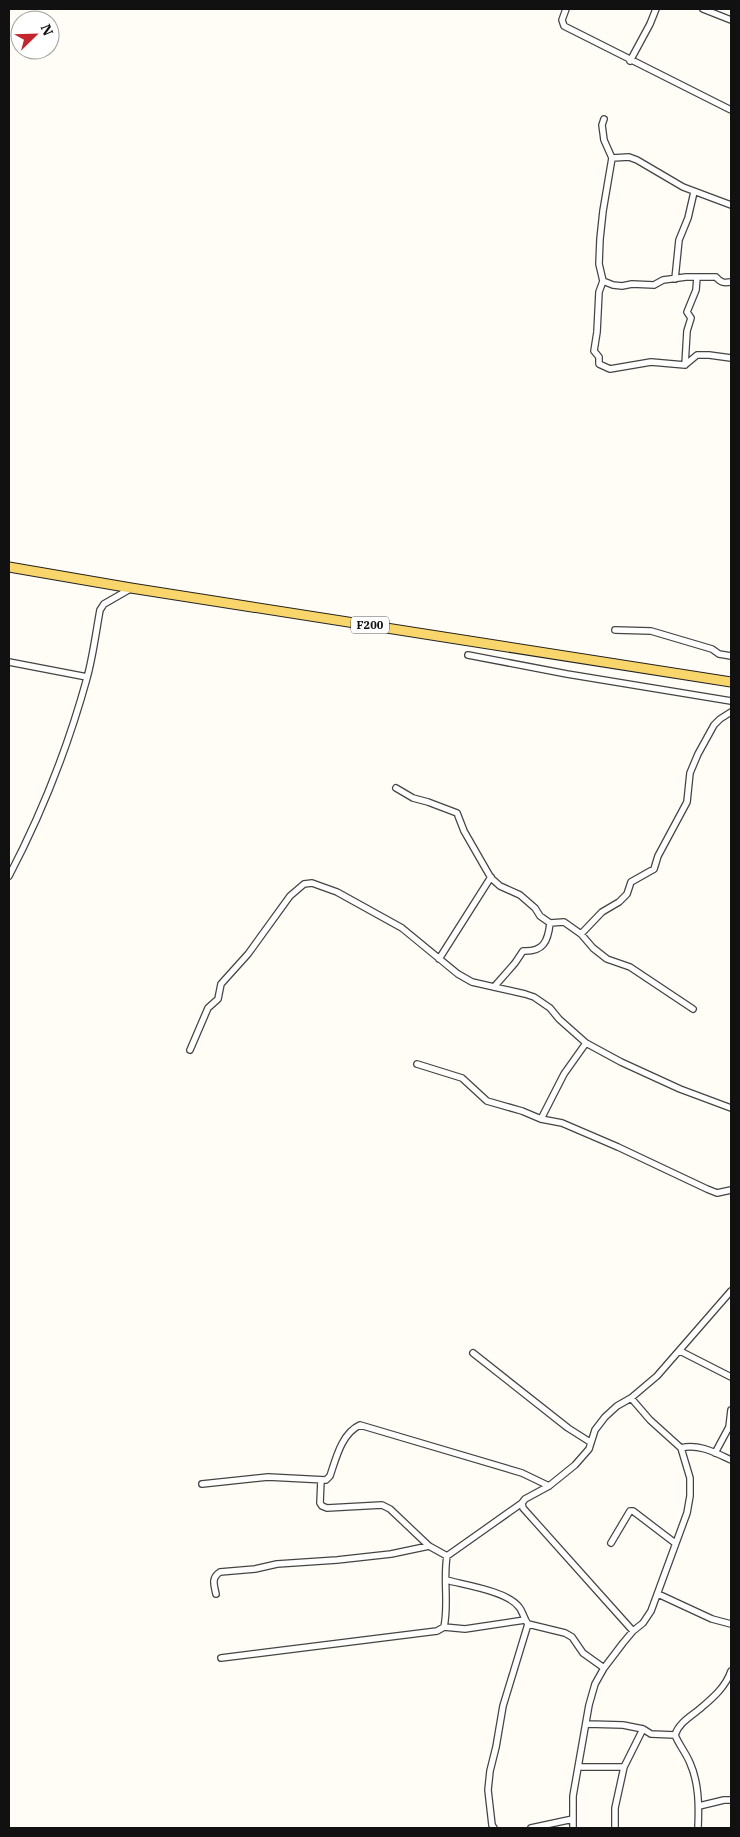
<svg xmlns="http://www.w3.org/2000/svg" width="740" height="1837" font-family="'IBM Plex Serif',serif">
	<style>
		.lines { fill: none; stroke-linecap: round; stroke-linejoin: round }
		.street-casing { stroke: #444; stroke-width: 8 }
		.primary-casing { stroke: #222; stroke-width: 11 }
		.street { stroke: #fff; stroke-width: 5.5 }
		.primary { stroke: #f9d66b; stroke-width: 9 }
		.labels { text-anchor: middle; stroke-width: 5; stroke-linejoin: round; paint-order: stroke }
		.shield { fill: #fff; stroke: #585858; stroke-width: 1 }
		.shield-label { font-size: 11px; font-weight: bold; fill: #111 }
	</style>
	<rect width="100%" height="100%" fill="#fffdf5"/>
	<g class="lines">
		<g class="street-casing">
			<path id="street" d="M566 9 562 20 564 26 731 110
				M703 9 731 20
				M630 61 650 24 656 9
				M604 119 602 125 604 140 612 158 603 211 600 239 599 264 603 281 599 292 597 332 594 351 599 357V364L610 369 651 362 685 365 697 355H709L731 358
				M612 158 629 157 637 160 683 187 731 205
				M675 279 679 240 688 218 694 192
				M603 281 613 285 622 286 632 284 654 285 663 280 686 277H716C721 283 724 283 731 282
				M685 365 687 331 691 318 687 312 696 290 697 277
				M615 630 651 631 712 649 719 654 731 656
				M468 655 567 674 731 701
				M9 662 87 677
				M396 788 413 798 428 802 457 813 464 831 491 878 500 886 520 895 535 908 540 916 550 923
				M9 876C42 813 68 747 87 678 93 656 96 632 100 610L104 604 130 589
				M581 934 602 912 619 902 627 894 631 882 654 869 658 856 687 802 690 773 698 754 714 725 720 719 731 712
				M439 959 491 877
				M494 987 515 963 523 951C543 952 548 942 550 923L564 922 581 934 593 948 607 959 630 967 693 1009
				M190 1050 208 1008 218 999 221 984 248 954 290 896 304 884 312 883 337 892 402 928 458 974 472 982 525 994 534 997 550 1008 559 1019 586 1043 621 1062 680 1089 731 1108
				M417 1064 462 1078 487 1101 522 1111 541 1119 562 1123 618 1147 707 1189 717 1193 731 1190
				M541 1119 564 1074 586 1043
				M680 1351 731 1377
				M473 1353 568 1428 590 1442
				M681 1448C698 1443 716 1453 731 1460
				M715 1453 729 1427 731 1410
				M321 1480 320 1503 322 1506 327 1508 382 1505 390 1509 429 1546 447 1556
				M202 1484 268 1477 326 1480 330 1476C336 1458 342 1433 360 1425L522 1473 549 1486
				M611 1543 630 1511H633L675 1543
				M446 1580C464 1585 507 1591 519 1607 523 1612 524 1619 528 1624L565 1633 572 1637 583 1653 604 1668
				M216 1594C214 1585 211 1578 220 1572L255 1569 277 1564 337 1560 391 1554 429 1546
				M658 1594 712 1619 731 1624
				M444 1627 465 1629 525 1620
				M633 1631 523 1508 522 1503 525 1499 549 1486 575 1465 589 1449 595 1430 605 1417 617 1406 631 1398 657 1376 731 1291
				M221 1658 437 1631 444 1627C449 1604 443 1579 447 1556L522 1503
				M587 1724 623 1725 643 1729 651 1734 675 1735
				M579 1767H624
				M699 1806 724 1800H731
				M494 1828 492 1825 488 1790 490 1771 496 1747 503 1706 528 1624
				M531 1828 573 1819
				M573 1828V1796L589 1705 595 1684 604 1668 623 1643 633 1631 643 1623 651 1611 687 1513 690 1496V1478L681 1448 650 1420 631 1398
				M615 1828V1808L624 1767 643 1729
				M698 1828C699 1806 699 1783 690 1763 686 1753 679 1745 675 1735 679 1722 692 1716 702 1707 714 1697 726 1686 731 1671"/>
		</g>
		<g class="primary-casing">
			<path id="primary" d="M9 567 131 588 731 682"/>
		</g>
		<use href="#street" class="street"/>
		<use href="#primary" class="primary"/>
	</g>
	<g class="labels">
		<rect class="shield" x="351" y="616.5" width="38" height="17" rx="4"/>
		<g class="shield-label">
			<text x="370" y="629">F200</text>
		</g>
	</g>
	<rect width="740" height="1837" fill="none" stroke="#111111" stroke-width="20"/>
	<g transform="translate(35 35) rotate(67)"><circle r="24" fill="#ffffff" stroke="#a0a0a0"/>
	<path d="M0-4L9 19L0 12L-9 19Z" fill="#c4262e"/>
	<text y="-8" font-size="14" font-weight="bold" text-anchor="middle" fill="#111111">N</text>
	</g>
</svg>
